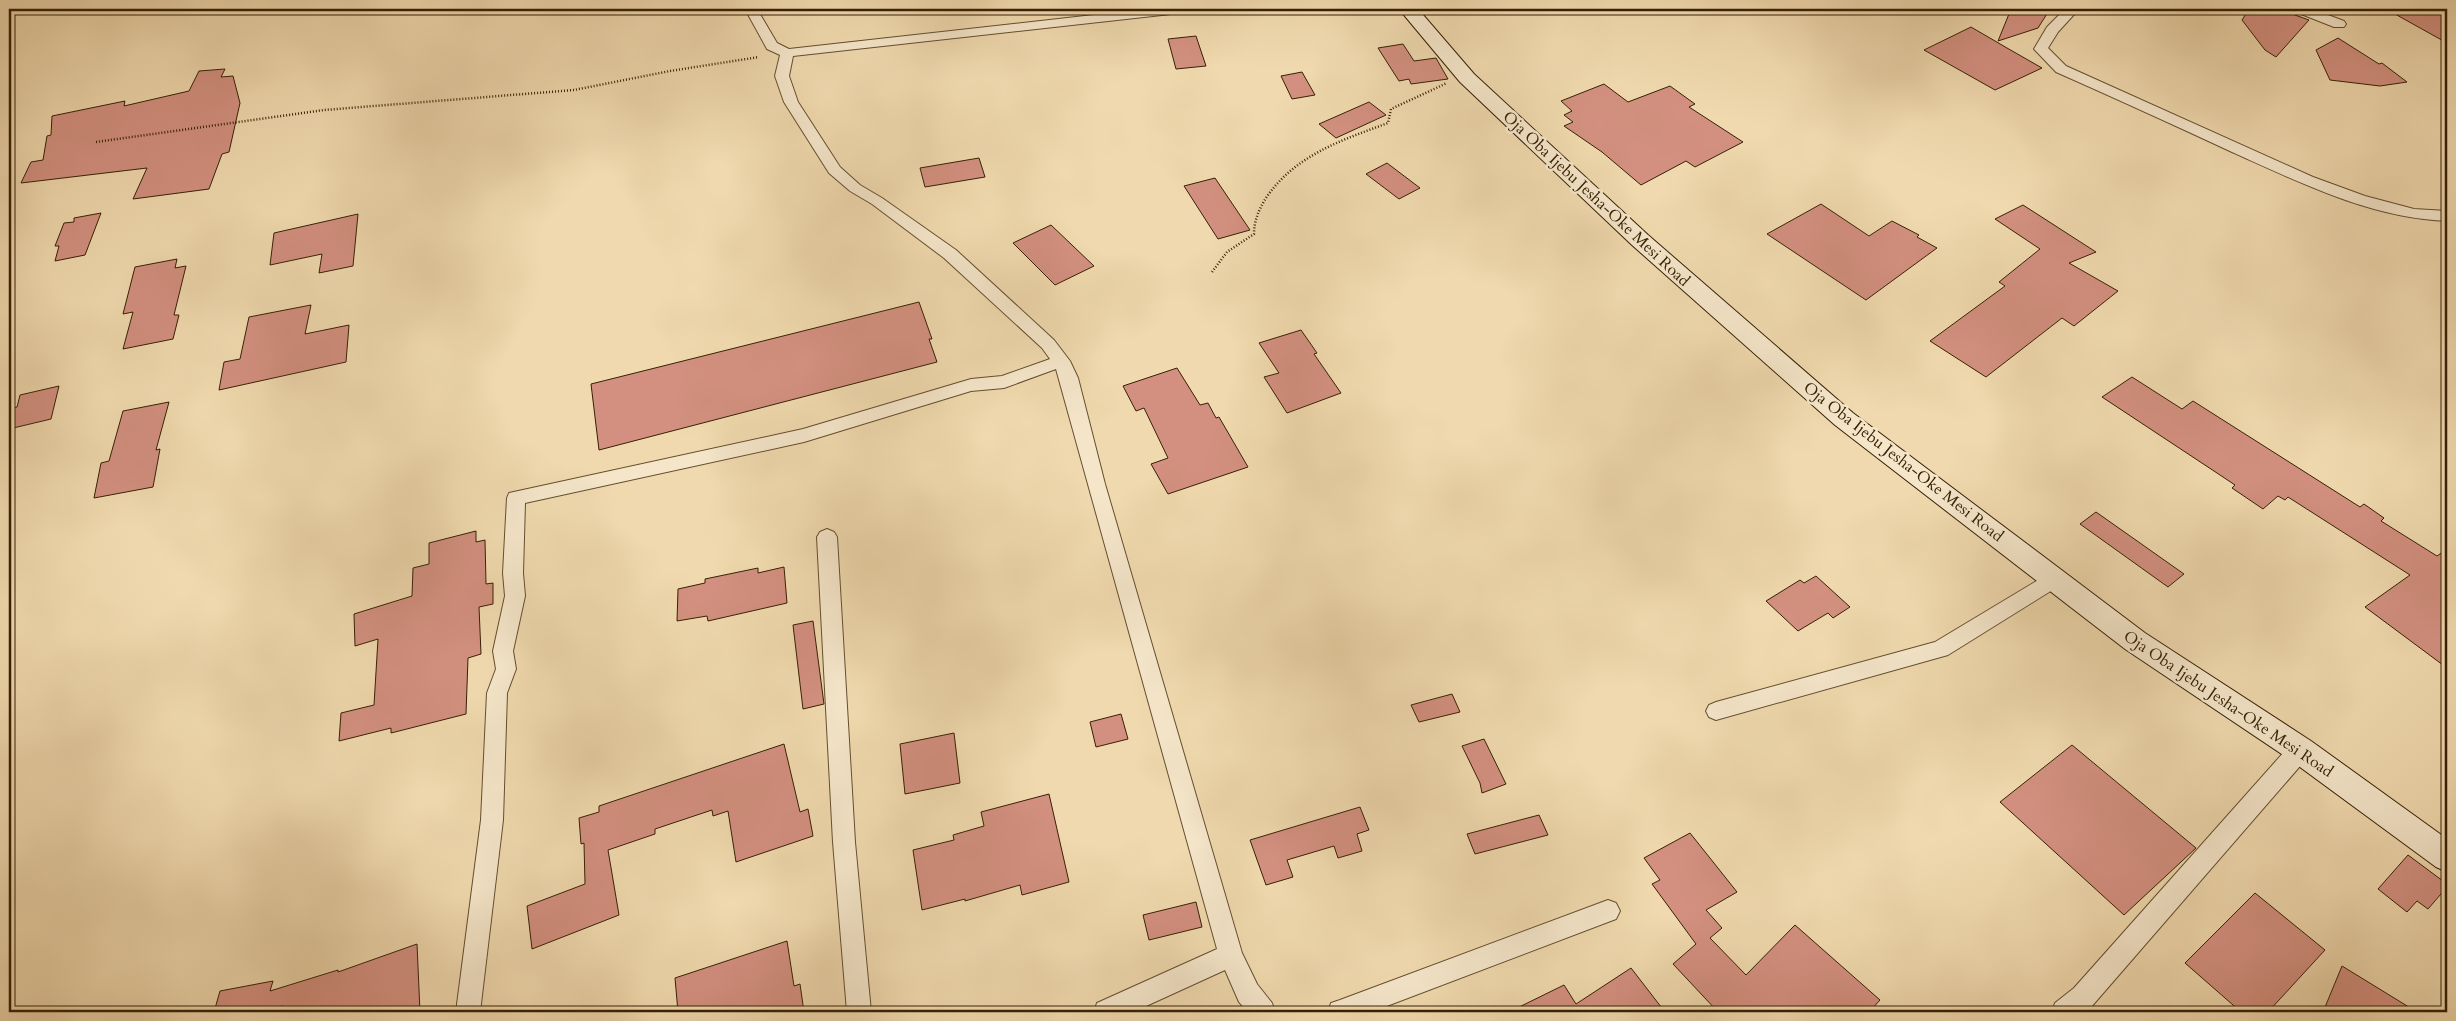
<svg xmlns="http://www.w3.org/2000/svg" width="2456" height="1021" font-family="Cardo,serif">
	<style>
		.building { fill: #d39080; stroke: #362004 }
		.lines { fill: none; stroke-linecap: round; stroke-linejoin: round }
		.minor-casing { stroke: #644e2e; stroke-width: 2 }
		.secondary-casing { stroke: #362004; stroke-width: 2 }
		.path { stroke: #362004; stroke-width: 2.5; stroke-dasharray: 1 2; stroke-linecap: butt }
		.minor { fill: #f5e6ca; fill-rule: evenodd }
		.secondary { fill: #f5e6ca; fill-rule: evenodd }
		.labels { text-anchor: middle; stroke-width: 5; stroke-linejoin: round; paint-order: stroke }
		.street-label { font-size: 16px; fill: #362004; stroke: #f5e6ca }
	</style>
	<rect width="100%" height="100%" fill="#f0d9ae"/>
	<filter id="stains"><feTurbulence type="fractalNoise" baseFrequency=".004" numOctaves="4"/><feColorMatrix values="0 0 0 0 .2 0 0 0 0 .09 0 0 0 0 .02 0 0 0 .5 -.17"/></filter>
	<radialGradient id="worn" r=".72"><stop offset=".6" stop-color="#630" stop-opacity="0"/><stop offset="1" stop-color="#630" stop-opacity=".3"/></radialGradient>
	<path class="building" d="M2011 9H2050L2038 28 1998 41Z
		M2249 9H2278L2309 20 2276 57 2265 50 2242 20Z
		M2386 9H2447V43Z
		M1971 27 2007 48 2042 68 1995 90 1924 50Z
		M1196 36 1206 66 1176 69 1168 39Z
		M2338 38 2379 64 2382 63 2407 82 2380 86 2330 80 2316 50Z
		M1403 44 1414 61 1436 58 1448 79 1411 84 1409 79 1399 81 1378 48Z
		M225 69 221 77 233 76 240 103 229 152 222 154 209 189 133 199 147 168 21 183 31 162 43 160 47 136 51 135 52 116 125 101 124 106 189 91 199 71Z
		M1302 72 1315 95 1292 99 1281 76Z
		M1604 84 1628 102 1670 86 1695 104 1689 107 1743 142 1695 167 1686 161 1641 185 1602 152 1564 126 1573 122 1564 115 1572 111 1561 101Z
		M1369 102 1386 115 1336 138 1319 124Z
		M979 158 985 177 925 187 920 168Z
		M1387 163 1420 188 1399 199 1366 174Z
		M1215 178 1250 230 1218 239 1184 186Z
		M1821 204 1869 236 1892 221 1919 235 1917 237 1937 248 1866 300 1767 234Z
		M2023 205 2096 252 2069 263 2118 291 2074 326 2062 318 1986 377 1930 341 2005 286 1999 282 2040 249 1995 219Z
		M101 213 85 255 55 261 59 246H55L64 223 74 222V218Z
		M358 214 353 266 319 273 322 254 270 265 274 233Z
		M1051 225 1094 266 1055 285 1013 243Z
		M177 259 175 268 186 266 174 315H179L173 339 123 349 133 312 123 314 135 267Z
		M919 302 932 339H929L937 362 599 450 591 384Z
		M311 305 305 334 349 325 346 362 219 390 224 362 240 359 249 317Z
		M1301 330 1317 353 1314 354 1341 393 1287 413 1264 377 1279 373 1259 343Z
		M1177 368 1200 405 1208 403 1216 418 1219 417 1248 467 1168 494 1151 464 1168 458 1144 408 1136 411 1123 386Z
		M2132 377 2182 409 2193 401 2360 507 2364 504 2384 518 2381 521 2437 556 2447 549V668L2365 607 2410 575 2288 497 2285 500 2278 496 2263 509 2232 488 2235 485 2220 475 2102 397Z
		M59 386 51 419 9 429V409L17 407 20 395Z
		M169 402 156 450 160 449 153 487 94 498 101 463 109 461 123 411Z
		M2096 512 2184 574 2168 587 2080 524Z
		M476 531V542L485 540 486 584 493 583V604L479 607 481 654 468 658 466 714 391 733V728L339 741 341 713 374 705 378 639 355 646 354 614 412 596 413 568 429 564V543Z
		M784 567 787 603 708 621 707 616 677 621 678 589 705 583V579L758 568V573Z
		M1816 576 1850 607 1833 618 1828 613 1798 631 1766 601 1800 580 1804 583Z
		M813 621 824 704 803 709 793 625Z
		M1452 694 1460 712 1419 722 1411 705Z
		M1121 714 1128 739 1096 747 1090 722Z
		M954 733 960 783 905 794 900 744Z
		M1484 739 1506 784 1482 793 1480 783 1462 746Z
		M784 744 800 812 808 809 813 836 736 862 728 811 713 816 712 810 655 829V834L608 850 619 915 532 949 527 906 585 884 584 843 581 844 579 818 599 812V806Z
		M2072 745 2196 848 2124 915 2000 802Z
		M1049 794 1069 882 1022 895 1020 885 965 901V899L922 910 913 850 954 840 953 835 984 826 981 812Z
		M1360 807 1369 830 1357 834 1362 851 1338 858 1334 846 1287 860 1293 877 1266 885 1250 840Z
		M1539 815 1548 835 1475 854 1467 834Z
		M1690 833 1737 892 1706 910 1722 928 1710 938 1746 975 1795 925 1880 1000 1869 1012H1718L1673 964 1696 944 1652 884 1660 880 1644 858Z
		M2408 855 2447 884V887L2428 909 2417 901 2407 912 2378 889Z
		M2255 893 2325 950 2268 1012H2241L2185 963Z
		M1196 902 1202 927 1149 940 1143 915Z
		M787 941 794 986 800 984 804 1012H678L675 978Z
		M417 944 420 1012H283V1006L249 1012H214L220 991 273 981 270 991 338 970V972Z
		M2342 966 2417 1012H2323Z
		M1631 968 1665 1012H1509L1564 985 1576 1004Z"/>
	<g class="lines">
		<g class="minor-casing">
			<path id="minor" d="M745 9H757L777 43 789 49 1147 9H1187L1180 13 793 56 789 76 798 102 840 167 860 185 882 198 956 250 1054 340 1070 361 1078 378 1105 484 1242 953 1257 984 1272 1003 1275 1012H1248L1239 1002 1225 970 1133 1012H1094L1097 1003 1217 949 1056 369 1004 388 971 391 804 442 525 503 523 573 525 596 513 651 516 669 507 693 503 820 480 1012H456L481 820 487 693 496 669 493 651 505 596 503 573 507 498 509 493 803 429 971 379 1002 376 1050 359 1042 348 944 258 872 204 850 191 829 173 784 102 775 76 780 55 767 49Z
				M2065 9H2079L2058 32 2048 48 2066 66 2313 177 2365 196 2414 209 2447 211V221C2371 218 2301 183 2232 152 2174 125 2115 98 2056 72L2034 49 2047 27Z
				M2294 9H2312L2344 21 2346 24 2344 27H2334L2296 12Z
				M827 529 834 532 837 537 855 842 871 1012H847L833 842 817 537 820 532Z
				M2055 570 2062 572 2065 578 2062 584 1948 655 1716 720 1709 717 1706 711 1709 705 1716 702 1935 642Z
				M2300 740 2308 743 2311 750 2308 757 2092 1006 2083 1012H2052L2055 1003 2074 988 2292 743Z
				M1608 900 1616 903 1620 911 1616 919 1371 1012H1328L1331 1003 1340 1000Z"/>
		</g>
		<g class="secondary-casing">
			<path id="secondary" d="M1399 9H1418L1474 74 1648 235 1853 413 2145 633 2311 741 2447 839V872L2436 867 2289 759 2125 649 1835 425 1632 245 1460 82Z"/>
		</g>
		<path class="path" d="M96 142 324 110 574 90 670 71 759 57
			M1212 272 1227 252 1254 234C1254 221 1259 209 1266 198 1295 155 1342 140 1388 123L1391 109 1447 83"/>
		<use href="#minor" class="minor"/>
		<use href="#secondary" class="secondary"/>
	</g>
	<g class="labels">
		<g class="street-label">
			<text transform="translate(1597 198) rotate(43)" y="6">Oja Oba Ijebu Jesha-Oke Mesi Road</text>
			<text transform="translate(1904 461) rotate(38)" y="6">Oja Oba Ijebu Jesha-Oke Mesi Road</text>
			<text transform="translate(2229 703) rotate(34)" y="6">Oja Oba Ijebu Jesha-Oke Mesi Road</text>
		</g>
	</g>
	<rect width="2456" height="1021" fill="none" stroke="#f0d9ae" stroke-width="30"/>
	<rect x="10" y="10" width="2436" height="1001" fill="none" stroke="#362004" stroke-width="2.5"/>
	<rect x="15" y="15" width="2426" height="991" fill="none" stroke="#362004"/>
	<rect width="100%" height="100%" filter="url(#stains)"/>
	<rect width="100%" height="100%" fill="url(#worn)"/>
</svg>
